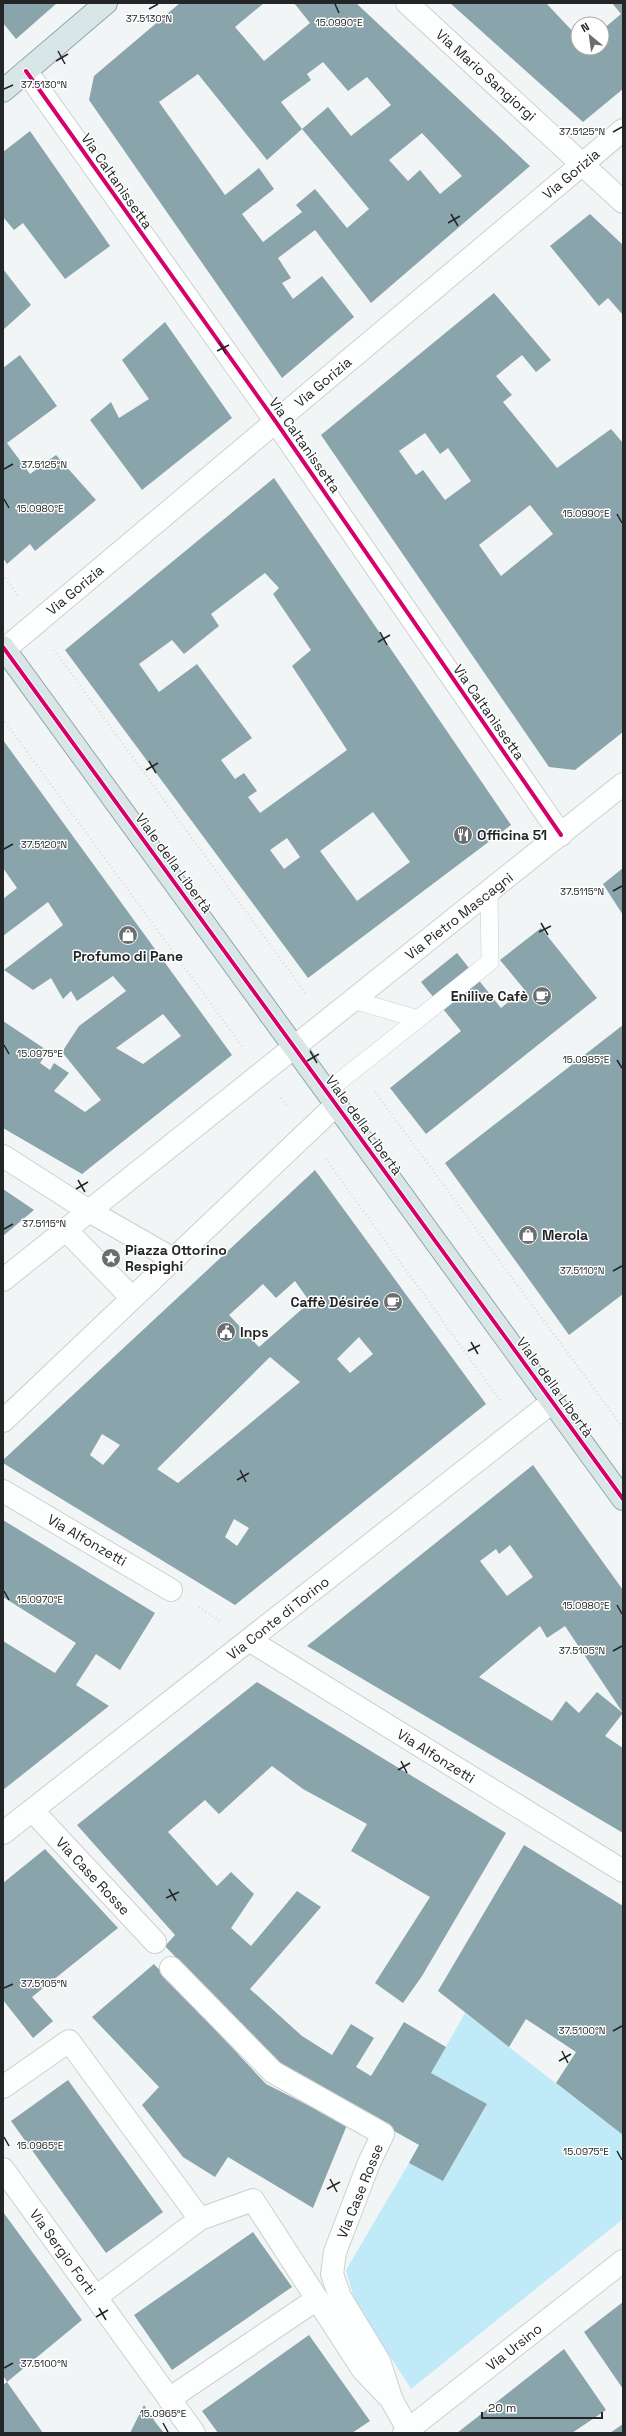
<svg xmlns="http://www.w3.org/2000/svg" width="626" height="2436" font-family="'Space Grotesk',sans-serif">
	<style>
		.green { fill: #c0eaf8 }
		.building { fill: #8aa4ab; fill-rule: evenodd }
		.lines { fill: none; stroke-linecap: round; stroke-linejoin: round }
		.service-casing { stroke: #cdcfd0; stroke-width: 18 }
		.minor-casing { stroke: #cdcfd0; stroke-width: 24 }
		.primary-casing { stroke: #90a6ac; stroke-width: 24 }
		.path { stroke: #dbdcdc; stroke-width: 2.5; stroke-dasharray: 1 3; stroke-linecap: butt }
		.service { stroke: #fdfefe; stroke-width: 17 }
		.minor { stroke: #fdfefe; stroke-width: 22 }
		.primary { stroke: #d9e6e8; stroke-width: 22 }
		.cycleway-casing { stroke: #fff; stroke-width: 6 }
		.cycleway { stroke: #d6006c; stroke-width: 4 }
		.ticks { fill: none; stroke: #232526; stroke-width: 1.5 }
		.labels { text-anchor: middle; stroke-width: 3; stroke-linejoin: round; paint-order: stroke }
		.street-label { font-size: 14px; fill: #232526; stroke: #fff }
		.poi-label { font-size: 14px; font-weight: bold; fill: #232526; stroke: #fff; text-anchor: start }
		.ticks-label { font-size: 10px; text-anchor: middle; fill: #232526; stroke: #fff; stroke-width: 3; stroke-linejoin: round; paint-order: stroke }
	</style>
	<rect width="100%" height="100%" fill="#f2f5f6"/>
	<path class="green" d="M465 2013 623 2135V2219L411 2389 355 2302 346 2270 409 2163 443 2181 487 2105 431 2073Z"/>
	<path class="building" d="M3 3H57L16 39 3 23Z
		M180 3H264L235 27 264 61 310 23 294 3H356L530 166 371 303 315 230 278 258 291 278 282 283 293 299 322 276 354 317 282 378 89 100 94 76ZM323 62 348 91 367 77 391 105 351 136 328 107 302 129 369 209 347 228 315 189 296 205 302 212 263 242 242 214 274 189 259 168 225 195 159 102 198 74 267 160 302 129 281 102 311 80 307 74ZM422 133 462 176 440 194 420 170 408 181 389 160Z
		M450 3H546L578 37V48H602V30L621 14 612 3H623V89L583 122Z
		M30 131 110 246 65 279 23 223 14 230 3 217V152Z
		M590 214 623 245V315L608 298 599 306 550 246Z
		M3 269 31 305 4 329 3 328Z
		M494 293 551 360 536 372 522 355 496 376 512 395 503 402 557 468 611 429 623 443V732L575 770 549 767 321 435ZM425 433 440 454 448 448 471 481 445 500 423 470 416 475 399 451ZM530 505 553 534 501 576 479 545Z
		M165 322 232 418 142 490 90 420 111 402 119 418 149 399 122 360Z
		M20 355 57 406 7 443 30 474 56 455 96 500 35 551 30 544 7 564 3 558V368Z
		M274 478 511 825 308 978 65 650ZM265 573 279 588 273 594 311 650 292 666 347 750 260 813 248 797 257 791 244 773 235 779 221 760 252 738 197 664 159 692 139 664 172 640 184 654 219 626 211 614ZM373 812 410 862 357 901 320 851ZM287 838 300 857 284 869 270 850Z
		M3 740 232 1055 82 1174 3 1128V1021L48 1051 40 1063 50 1070 54 1063 69 1073 54 1091 85 1112 101 1100 62 1052 79 1026 126 991 113 976 77 1001 71 991 63 999 51 978 33 990 4 970 63 925 48 902 3 936V899L17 888 3 868ZM163 1014 181 1036 143 1064 116 1048Z
		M623 868V915L603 884Z
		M541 928 597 998 426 1134 390 1088 461 1031 421 982 457 953 501 1008 524 989 500 960Z
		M623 1025V1294L569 1335 445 1163Z
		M315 1170 486 1404 235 1605 24 1476 3 1463V1460ZM295 1281 310 1302 259 1347 229 1315 263 1284 276 1298ZM359 1337 373 1354 350 1373 337 1359ZM270 1357 300 1382 178 1483 157 1469ZM102 1434 120 1445 103 1465 90 1455ZM234 1519 249 1528 237 1546 225 1537Z
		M3 1189 34 1210 3 1236Z
		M533 1465 623 1590V1713L565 1626 547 1638 540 1626 479 1677 552 1721 566 1701 579 1713 597 1692 623 1713 605 1736 623 1748V1833L307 1646ZM510 1545 533 1577 507 1596 480 1561 496 1549 499 1554Z
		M3 1520 155 1613 120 1670 96 1654 76 1685 109 1706 3 1790V1641L55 1673 76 1643 3 1597Z
		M257 1682 506 1833 422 1976 403 2003 375 1983 430 1897 351 1851 367 1824 303 1789 272 1766 219 1814 205 1800 168 1832 217 1886 231 1872 254 1894 231 1928 251 1946 297 1891 321 1907 250 1989 302 2036 332 2055 351 2024 374 2038 356 2067 371 2076 404 2022 446 2047 431 2073 487 2104 443 2181 409 2163 419 2145 282 2068 165 1946 175 1935 77 1825Z
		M524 1845 623 1906V2135L556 2083 576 2052 526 2019 509 2047 438 1991Z
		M45 1849 118 1928 32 1997 53 2021 33 2038 3 2000V1883Z
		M154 1964 266 2084 347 2125 313 2208 228 2157 215 2177 183 2157 142 2105 159 2087 92 2017Z
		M68 2080 163 2212 106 2253 11 2121Z
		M3 2212 82 2320 7 2382 3 2375Z
		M253 2232 292 2287 172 2370 134 2315Z
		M623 2302V2389L584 2332Z
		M309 2335 370 2421 352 2433H218L202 2411Z
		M564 2349 606 2410 572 2433H457Z
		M7 2382 43 2433H3V2385Z
		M144 2405 156 2423 164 2433H130Z
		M623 2424V2433H610Z"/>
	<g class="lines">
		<g class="service-casing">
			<path id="service" d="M353 1000 418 1019
				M326 1092 490 962 489 893"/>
		</g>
		<g class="minor-casing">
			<path id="minor" d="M407 3 623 202
				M26 71 276 422 561 835
				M5 649 623 130
				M3 1156 89 1211 173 1259
				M66 1230 132 1298
				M3 1280 623 784
				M3 1421 336 1105
				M3 1491 171 1590
				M249 1640 623 1871
				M32 1810 155 1942
				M3 1833 552 1402
				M171 1968 273 2072 383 2134 369 2163 335 2252 332 2274 340 2297 379 2361 392 2401 410 2433
				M3 2087 69 2041 200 2219
				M3 2169 194 2433
				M96 2297 200 2219 253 2200 363 2370 388 2396
				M169 2399 317 2299
				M404 2433 623 2261"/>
		</g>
		<g class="primary-casing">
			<path id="primary" d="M3 91 106 3
				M3 647 623 1499"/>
		</g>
		<path class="path" d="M3 575 18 596
			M54 650 307 995
			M3 719 242 1046
			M375 1092 623 1428
			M281 1098 288 1107
			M326 1159 501 1402
			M199 1607 220 1621"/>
		<use href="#service" class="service"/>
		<use href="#minor" class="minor"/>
		<use href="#primary" class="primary"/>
		<g class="cycleway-casing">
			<path id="cycleway" d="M26 71 276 422 561 835
				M3 647 623 1499"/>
		</g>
		<use href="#cycleway" class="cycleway"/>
	</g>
	<path class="ticks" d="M335 4 339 13M149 9 158 4M58 51 65 64M56 61 68 54M4 89 13 85M613 132 622 127M451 214 458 226M448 223 460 216M219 342 226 354M217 351 229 345M4 469 13 464M4 499 9 508M617 514 622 523M380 632 387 645M378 642 390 635M149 761 156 773M146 770 158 763M4 849 13 844M613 891 622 886M541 923 548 935M539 932 551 926M4 1045 9 1054M310 1051 317 1063M617 1060 622 1068M307 1061 319 1054M78 1180 85 1192M76 1189 88 1182M4 1229 13 1224M613 1271 622 1266M471 1342 478 1354M468 1351 480 1345M240 1470 246 1482M237 1480 249 1473M4 1591 9 1600M617 1605 622 1614M613 1651 622 1646M401 1761 407 1773M398 1770 410 1763M169 1889 176 1901M166 1898 179 1892M4 1988 13 1984M613 2031 622 2026M562 2051 568 2063M559 2061 571 2054M4 2137 9 2146M617 2151 622 2160M330 2179 337 2192M327 2189 340 2182M99 2308 106 2320M96 2317 108 2310M4 2368 13 2363M163 2423 168 2432"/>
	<defs>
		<g id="restaurant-disc" transform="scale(1)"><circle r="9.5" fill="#6b6e6f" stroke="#fff"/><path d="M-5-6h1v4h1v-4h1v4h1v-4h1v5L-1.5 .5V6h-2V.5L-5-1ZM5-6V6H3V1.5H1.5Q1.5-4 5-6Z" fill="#fff"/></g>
		<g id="shop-disc" transform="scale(1)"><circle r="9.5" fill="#6b6e6f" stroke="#fff"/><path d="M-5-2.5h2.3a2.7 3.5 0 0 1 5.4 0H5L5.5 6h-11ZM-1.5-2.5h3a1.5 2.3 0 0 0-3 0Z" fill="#fff"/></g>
		<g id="cafe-disc" transform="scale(1)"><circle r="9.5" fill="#6b6e6f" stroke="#fff"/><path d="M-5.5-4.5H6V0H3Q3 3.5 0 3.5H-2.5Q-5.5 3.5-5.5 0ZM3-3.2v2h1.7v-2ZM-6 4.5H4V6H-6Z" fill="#fff"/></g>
		<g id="sight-disc" transform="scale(1)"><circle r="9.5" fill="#6b6e6f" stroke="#fff"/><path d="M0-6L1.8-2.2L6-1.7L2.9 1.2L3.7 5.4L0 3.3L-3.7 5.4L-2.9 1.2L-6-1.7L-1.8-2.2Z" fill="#fff"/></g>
		<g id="civic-disc" transform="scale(1)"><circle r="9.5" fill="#6b6e6f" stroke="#fff"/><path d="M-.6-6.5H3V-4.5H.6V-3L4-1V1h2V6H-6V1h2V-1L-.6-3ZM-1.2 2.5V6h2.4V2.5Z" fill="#fff"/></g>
	</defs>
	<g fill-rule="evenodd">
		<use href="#restaurant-disc" x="463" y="835"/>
		<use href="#shop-disc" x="128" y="935"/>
		<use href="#cafe-disc" x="542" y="996"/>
		<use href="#shop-disc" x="528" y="1235"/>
		<use href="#sight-disc" x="111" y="1258"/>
		<use href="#cafe-disc" x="393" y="1302"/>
		<use href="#civic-disc" x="226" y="1332"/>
	</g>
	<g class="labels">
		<g class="street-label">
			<text transform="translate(486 75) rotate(42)" y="5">Via Mario Sangiorgi</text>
			<text transform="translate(571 174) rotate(-40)" y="5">Via Gorizia</text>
			<text transform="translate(117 181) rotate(55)" y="5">Via Caltanissetta</text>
			<text transform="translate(323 382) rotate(-40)" y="5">Via Gorizia</text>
			<text transform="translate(305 445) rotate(55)" y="5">Via Caltanissetta</text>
			<text transform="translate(75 590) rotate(-40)" y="5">Via Gorizia</text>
			<text transform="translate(489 712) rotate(55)" y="5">Via Caltanissetta</text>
			<text transform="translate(174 863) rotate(54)" y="5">Viale della Libertà</text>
			<text transform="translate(459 916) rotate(-38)" y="5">Via Pietro Mascagni</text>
			<text transform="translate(364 1125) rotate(54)" y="5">Viale della Libertà</text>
			<text transform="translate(555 1387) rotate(54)" y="5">Viale della Libertà</text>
			<text transform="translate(87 1540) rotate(30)" y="5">Via Alfonzetti</text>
			<text transform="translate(278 1618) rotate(-38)" y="5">Via Conte di Torino</text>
			<text transform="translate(436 1756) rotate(32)" y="5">Via Alfonzetti</text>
			<text transform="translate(93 1876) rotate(47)" y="5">Via Case Rosse</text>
			<text transform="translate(360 2191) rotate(-68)" y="5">Via Case Rosse</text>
			<text transform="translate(63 2252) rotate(54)" y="5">Via Sergio Forti</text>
			<text transform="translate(514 2347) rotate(-38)" y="5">Via Ursino</text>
		</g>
		<g class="poi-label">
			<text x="477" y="840">Officina 51</text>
			<text x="128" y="961" text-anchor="middle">Profumo di Pane</text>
			<text x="528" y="1001" text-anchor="end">Enilive Cafè</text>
			<text x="542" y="1240">Merola</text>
			<text x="125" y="1255">Piazza Ottorino<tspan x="125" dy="16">Respighi</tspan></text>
			<text x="379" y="1307" text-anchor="end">Caffè Désirée</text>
			<text x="240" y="1337">Inps</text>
		</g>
	</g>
	<g class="ticks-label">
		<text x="149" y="22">37.5130°N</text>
		<text x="339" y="26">15.0990°E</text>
		<text x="44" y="88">37.5130°N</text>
		<text x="582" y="135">37.5125°N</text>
		<text x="44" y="468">37.5125°N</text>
		<text x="40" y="512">15.0980°E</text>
		<text x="586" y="517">15.0990°E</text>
		<text x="44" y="848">37.5120°N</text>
		<text x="582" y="895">37.5115°N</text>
		<text x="40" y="1057">15.0975°E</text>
		<text x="586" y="1063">15.0985°E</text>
		<text x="44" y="1227">37.5115°N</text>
		<text x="582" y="1274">37.5110°N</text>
		<text x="40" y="1603">15.0970°E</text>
		<text x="586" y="1609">15.0980°E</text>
		<text x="582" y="1654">37.5105°N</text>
		<text x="44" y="1987">37.5105°N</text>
		<text x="582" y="2034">37.5100°N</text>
		<text x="40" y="2149">15.0965°E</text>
		<text x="586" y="2155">15.0975°E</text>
		<text x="44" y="2367">37.5100°N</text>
		<text x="163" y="2417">15.0965°E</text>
	</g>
	<rect width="626" height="2436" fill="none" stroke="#232526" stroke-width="8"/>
	<g transform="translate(590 36) rotate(331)"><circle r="19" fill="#ffffff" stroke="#a7a8a8"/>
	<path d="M0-3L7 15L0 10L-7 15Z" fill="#6b6e6f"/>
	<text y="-6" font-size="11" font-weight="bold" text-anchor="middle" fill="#232526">N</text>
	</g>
	<path d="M482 2412v6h120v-6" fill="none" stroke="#232526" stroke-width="2"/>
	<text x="488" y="2412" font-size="12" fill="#232526" stroke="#ffffff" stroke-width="3" paint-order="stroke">20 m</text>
</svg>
